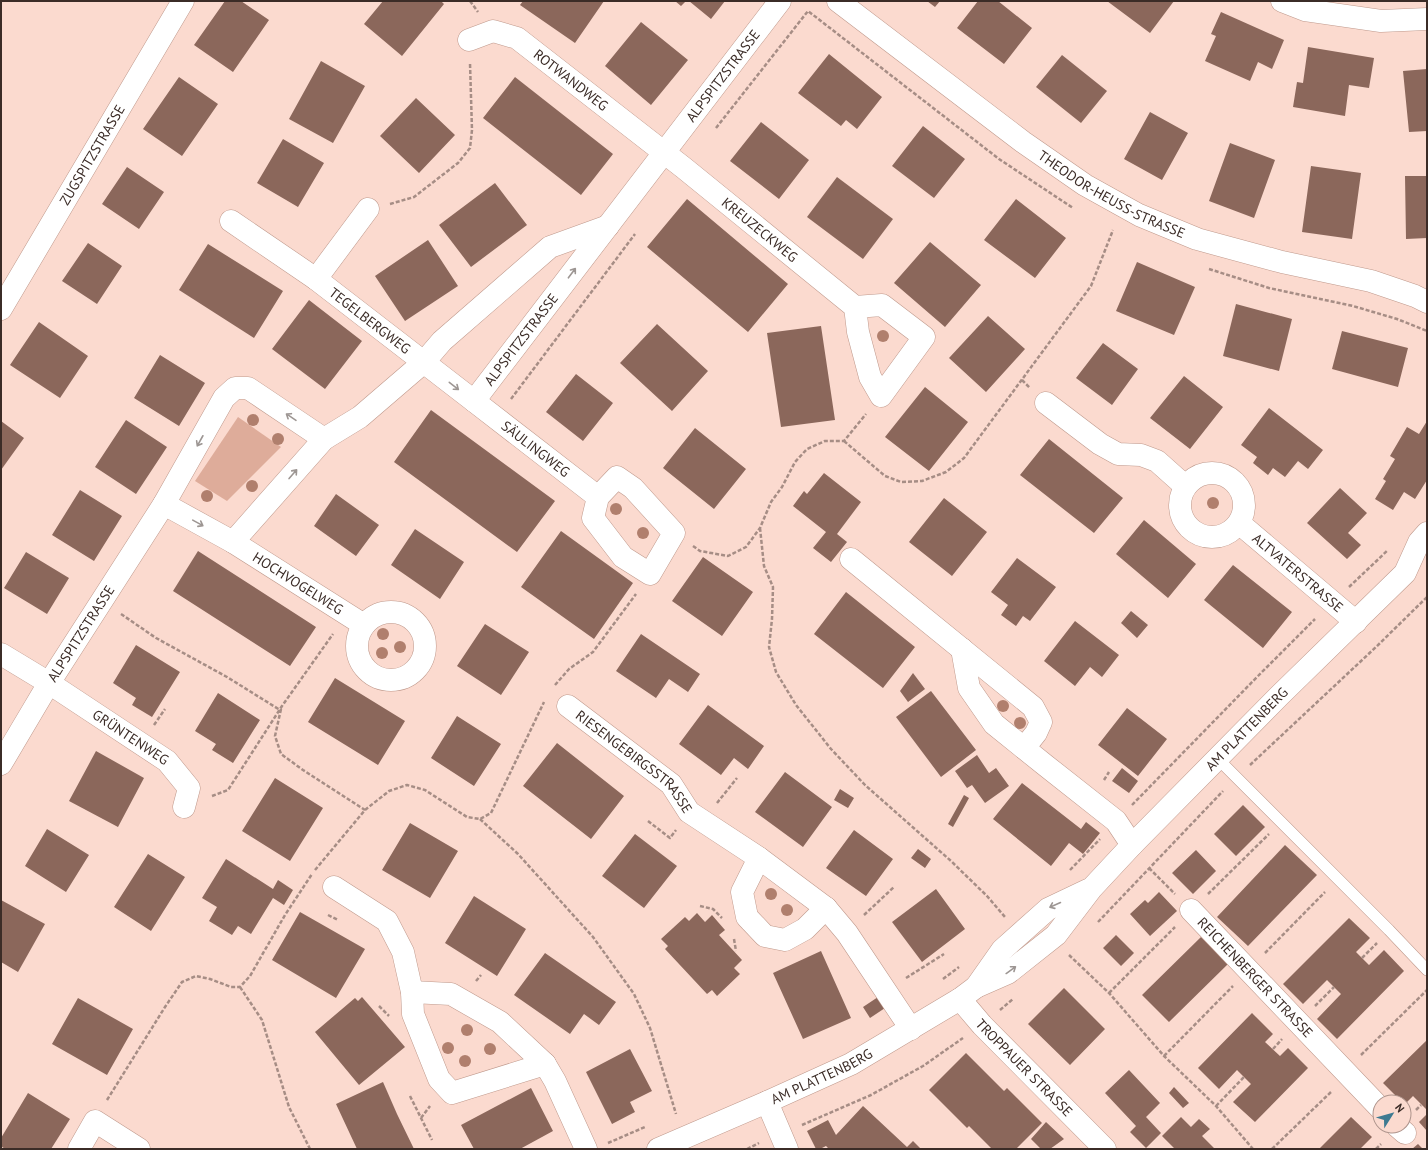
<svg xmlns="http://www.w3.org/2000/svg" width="1428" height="1150" font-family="'PT Sans',sans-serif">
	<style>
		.green { fill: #deac9a }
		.building { fill: #8b675b }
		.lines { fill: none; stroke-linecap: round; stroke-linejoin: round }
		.lane-casing { stroke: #bf998c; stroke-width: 12 }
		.street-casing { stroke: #bf998c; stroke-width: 23 }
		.path { stroke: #a68d85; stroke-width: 2.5; stroke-dasharray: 4 2; stroke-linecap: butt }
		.lane { stroke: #fff; stroke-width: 11 }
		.street { stroke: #fff; stroke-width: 22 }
		.tree { fill: #b07f6d }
		.oneway { stroke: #9d9693 }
		.labels { text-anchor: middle; stroke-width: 4; stroke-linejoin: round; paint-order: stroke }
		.street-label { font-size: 14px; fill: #3b2c27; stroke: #fbdacf }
	</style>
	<rect width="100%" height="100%" fill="#fbdacf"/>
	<path class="green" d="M238 417 281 447 227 501 195 481Z"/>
	<path class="building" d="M225 1H241L269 20 233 72 194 45Z
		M383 1H441L444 4 402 56 364 24Z
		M523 1H604L575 43 520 5Z
		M675 1H686L681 6Z
		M689 1H725L711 19Z
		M927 1H940L935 7Z
		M978 1H998L1032 28 1004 64 957 28Z
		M1107 1H1174L1150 33Z
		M1221 12 1284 40 1272 69 1258 62 1250 81 1205 61 1216 36 1211 34Z
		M641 22 688 60 651 105 605 66Z
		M1308 47 1374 58 1369 88 1349 85 1345 116 1293 107 1297 82 1303 83Z
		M829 54 882 97 857 129 846 120 841 126 798 93Z
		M1062 55 1107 91 1081 123 1036 87Z
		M321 61 365 86 333 143 289 119Z
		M1427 69V131L1409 132 1403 71Z
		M179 77 218 104 182 156 143 129Z
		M515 77 613 154 581 195 483 118Z
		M416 98 455 135 419 173 380 136Z
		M1150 112 1188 133 1162 180 1124 159Z
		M761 122 809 160 779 199 730 161Z
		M923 126 965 159 934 198 892 166Z
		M283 139 324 163 298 207 257 183Z
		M1230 143 1275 160 1254 218 1209 201Z
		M1311 166 1361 173 1352 239 1302 232Z
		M127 167 164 192 139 229 102 204Z
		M1405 176H1427V238L1406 239Z
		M837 177 893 219 863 259 807 217Z
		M495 183 527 225 471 267 439 225Z
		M687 199 788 284 748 332 647 247Z
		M1016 199 1066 238 1035 278 984 240Z
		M428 240 458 286 405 321 375 276Z
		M930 242 981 285 945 327 894 283Z
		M88 243 122 266 97 304 62 281Z
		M208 244 283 291 254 338 179 290Z
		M1137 262 1195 287 1174 335 1116 311Z
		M309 300 362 341 325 389 272 349Z
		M1236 304 1292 319 1279 371 1223 356Z
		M988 316 1025 349 986 392 949 358Z
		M39 322 88 356 60 398 10 365Z
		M657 324 708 371 672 411 620 363Z
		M821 326 835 420 781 427 767 333Z
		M1342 331 1408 348 1398 387 1332 369Z
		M1103 343 1138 369 1112 405 1076 378Z
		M160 355 205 383 179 426 134 398Z
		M576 374 613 403 583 441 546 412Z
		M1184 376 1223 407 1190 449 1150 418Z
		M925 387 968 422 929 471 885 437Z
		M1269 408 1323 450 1308 469 1298 461 1285 477 1273 468 1268 475 1253 463 1257 457 1241 445Z
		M431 410 555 501 517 552 394 462Z
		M126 420 167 447 136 494 95 467Z
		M1 421 24 438 1 470Z
		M1427 421V480L1415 499 1404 492 1393 510 1375 499 1386 481 1383 479 1395 459 1390 456 1407 427 1419 434Z
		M695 428 746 469 714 509 663 468Z
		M1049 439 1123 498 1094 533 1020 475Z
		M824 473 861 502 837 534 847 542 831 562 813 548 826 532 793 506 804 491 807 494Z
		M1340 488 1367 513 1348 533 1361 545 1347 559 1307 523Z
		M80 490 122 516 94 561 52 535Z
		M336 494 379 525 356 556 314 526Z
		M944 498 987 532 952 576 909 542Z
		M1144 520 1196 564 1168 598 1116 554Z
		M415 529 464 562 440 599 391 565Z
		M561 531 633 583 594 639 521 587Z
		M198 551 316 627 290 666 173 591Z
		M26 552 69 578 47 614 4 588Z
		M703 557 753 592 722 636 672 601Z
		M1017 558 1056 587 1030 621 1023 616 1016 626 1001 615 1008 605 991 592Z
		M1233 565 1292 612 1263 648 1204 600Z
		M846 592 915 647 883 688 814 634Z
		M1131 611 1148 625 1137 638 1121 623Z
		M1075 621 1119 655 1102 677 1090 667 1075 686 1044 661Z
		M485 624 529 652 501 695 457 666Z
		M641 634 700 674 688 692 669 679 656 698 616 671Z
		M136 645 180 672 152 717 132 705 136 698 113 683Z
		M913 673 925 689 908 702 900 691Z
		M335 678 405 721 378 765 308 722Z
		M931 691 976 750 941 777 896 717Z
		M218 693 260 720 233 763 212 750 216 744 195 731Z
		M708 705 764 746 748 769 734 758 721 775 679 744Z
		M1127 708 1167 739 1138 776 1098 745Z
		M457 716 501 744 474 786 431 758Z
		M557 743 624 796 591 839 523 786Z
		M96 751 144 778 118 827 69 801Z
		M977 755 989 773 996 768 1009 786 985 803 972 785 967 788 955 771Z
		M1122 768 1138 781 1129 793 1112 781Z
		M785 772 832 807 803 847 755 812Z
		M275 778 323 808 290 861 242 831Z
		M1022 783 1081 829 1086 822 1100 833 1083 854 1069 843 1051 866 993 819Z
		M840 789 854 798 848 808 834 800Z
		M964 795 969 798 953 827 948 824Z
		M1243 805 1265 827 1236 856 1214 834Z
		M410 823 458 851 430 898 382 870Z
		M47 829 89 855 66 892 25 866Z
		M854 830 893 859 866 896 826 868Z
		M635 834 677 866 644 908 602 876Z
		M1285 845 1317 875 1248 946 1217 917Z
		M918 849 931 859 925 868 911 858Z
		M1196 850 1216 871 1193 894 1172 873Z
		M148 854 185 877 151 931 114 907Z
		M226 859 273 889 278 880 293 890 284 905 273 898 251 934 238 926 232 935 209 921 217 907 202 898Z
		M936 889 965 929 922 962 892 922Z
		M1159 892 1177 911 1150 936 1130 914 1145 900 1148 903Z
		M474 896 526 929 497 976 445 943Z
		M1 900 45 924 18 972 1 962Z
		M300 912 365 949 336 998 272 960Z
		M697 913 705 922 712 915 718 922 725 930 719 935 742 960 734 968 740 974 717 996 712 990 707 994 665 949 668 946 661 939 685 917 689 921Z
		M1349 918 1370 938 1356 952 1369 965 1384 950 1404 971 1337 1039 1317 1019 1341 994 1327 980 1303 1004 1283 984Z
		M1116 935 1134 953 1121 966 1103 948Z
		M1201 937 1228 964 1169 1022 1142 995Z
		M821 951 851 1018 803 1039 773 973Z
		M545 953 616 1002 599 1025 584 1014 570 1034 514 995Z
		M1064 988 1105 1029 1070 1065 1028 1024Z
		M362 997 405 1047 359 1085 315 1032 355 998 358 1001Z
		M878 997 885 1008 870 1018 863 1007Z
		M78 998 133 1029 107 1075 52 1044Z
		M1252 1013 1273 1034 1265 1042 1280 1056 1288 1048 1308 1068 1255 1122 1233 1102 1251 1084 1237 1070 1219 1089 1198 1068Z
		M1427 1040V1110L1413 1096 1404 1105V1102H1402L1383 1083Z
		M630 1049 652 1091 630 1102 635 1112 612 1124 586 1072Z
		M966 1053 1004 1091 1007 1088 1042 1123 1016 1149H992L969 1126 967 1128 929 1090Z
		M1129 1070 1160 1103 1146 1117 1161 1133 1146 1148 1130 1132 1136 1126 1105 1093Z
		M383 1082 397 1114 414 1149H357L336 1104Z
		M1174 1087 1189 1103 1183 1108 1169 1093Z
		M531 1088 553 1131 520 1149H474L461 1125Z
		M28 1093 70 1119 51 1149H5L1 1146V1138Z
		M863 1106 907 1147 913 1141 921 1149H829L826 1146 820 1149H816L807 1131 828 1120 836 1135Z
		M1427 1114V1131L1419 1122Z
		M1181 1117 1191 1127 1199 1119 1210 1129 1202 1136 1215 1149H1175L1162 1136Z
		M1351 1117 1372 1137 1360 1149H1319Z
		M1046 1122 1064 1139 1050 1149H1041L1031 1139Z
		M1418 1144 1423 1149H1412Z"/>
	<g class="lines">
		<g class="lane-casing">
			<path id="lane" d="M1217 758 1389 930 1427 970"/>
		</g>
		<g class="street-casing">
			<g id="street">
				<path id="s1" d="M838 1 1023 142 1085 185 1139 215 1197 239 1282 262 1371 281 1415 296 1427 302"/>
				<path d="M1282 1 1305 10 1381 21 1427 19"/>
				<path id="s2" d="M469 40 493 31 517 38 684 168 855 307 858 332 870 377 881 396 924 337 882 305 855 307"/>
				<path id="s3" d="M231 221 316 279 474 401 780 1"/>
				<path d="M316 279 368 209"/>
				<path id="s4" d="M1 309 183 1"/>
				<path id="s5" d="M474 401 598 497 593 518 623 557 650 574 674 533 633 488 617 477 598 497"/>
				<path d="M1046 403 1100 444 1118 454 1141 455 1157 461 1185 486"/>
				<circle cx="1212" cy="505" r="32"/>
				<path d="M164 504 233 542 324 439 360 417 424 362 442 341 550 247 608 226"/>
				<path id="s6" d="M1239 523 1356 622"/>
				<path id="s7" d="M233 542 364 625"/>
				<path d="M851 559 1033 707 1041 722 1036 733 1024 748"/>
				<circle cx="391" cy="646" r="34"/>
				<path d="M962 649 969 688 994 724 1045 765 1116 821 1132 845"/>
				<path id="s8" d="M1 654 49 683 167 761 189 788 184 807"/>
				<path id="s9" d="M568 706 671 784 689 812 759 858 826 908 847 933 911 1029"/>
				<path id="s10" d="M1 764 49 683 164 504 224 398 235 388H248L324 439"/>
				<path d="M759 858 742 892 747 917 765 936 785 940 805 929 826 908"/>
				<path d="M334 887 387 921 403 952 412 992 413 1014 439 1079 452 1093 545 1064"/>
				<path id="s11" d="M1191 910 1380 1108"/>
				<path d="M976 987 1002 950 1048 909 1088 890"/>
				<path d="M412 992 451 994 500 1022 545 1064 555 1081 586 1149"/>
				<path id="s12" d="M960 999 982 1025 1105 1149"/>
				<path d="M767 1102 787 1149"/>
				<path d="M1397 1126 1405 1133"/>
				<path d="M79 1149 95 1121 139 1149"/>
				<path id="s13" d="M658 1149 767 1102 851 1064 960 999 976 987 1008 973 1056 935 1091 889 1132 845 1279 696 1405 573 1419 542 1427 533"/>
			</g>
		</g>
		<path class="path" d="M470 1 478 12
			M716 128 808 11 999 159 1073 208
			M390 204 414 197 458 163 470 148 472 130 470 63
			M1209 269 1269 288 1353 306 1397 319 1427 331
			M1022 380 1030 388
			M511 399 635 234
			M844 441 885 476 901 482 922 481 946 472 964 458 1091 286 1113 230
			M760 528 764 566 773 587 772 619 769 647 776 672 796 705 831 749 865 785 951 861 987 896 1005 917
			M693 546 700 551 728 556 746 547 760 528 771 502 782 487 795 462 807 449 825 441H844L866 414
			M1349 587 1388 550
			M121 614 156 638 227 677 280 710
			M555 685 569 669 593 652 636 594
			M281 709 275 736 281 754 303 770 365 810
			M154 725 165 709
			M1250 765 1376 647 1427 597
			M1104 780 1109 772
			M212 796 228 790 282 706 333 634
			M717 803 737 778
			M1132 805 1258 676 1315 619
			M480 819 518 854 593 937 634 994 650 1028 676 1114
			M648 821 670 838 676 830
			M1149 868 1175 894
			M315 870 365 810 389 791 407 785 425 790 467 817 480 819 491 813 544 702
			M1070 870 1100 839
			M1208 894 1269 834
			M700 906 713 909 722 918
			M328 915 338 920
			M864 915 894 887
			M1098 922 1223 791
			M734 939 736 951
			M1265 953 1325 892
			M1069 955 1109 993 1164 1056 1216 1106 1253 1149
			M1362 958 1377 943
			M906 978 944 954
			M943 979 959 967
			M476 981 481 975
			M240 987 262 1020 289 1107 310 1149
			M1109 993 1175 927
			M379 1006 389 1016
			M1315 1006 1334 987
			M1000 1010 1013 999
			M1273 1049 1282 1039
			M1361 1055 1427 990
			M1164 1056 1233 986
			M410 1096 432 1140
			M107 1100 165 1007 182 982 196 976 210 979 231 987H240L250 976 285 915 312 874
			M1216 1106 1244 1077
			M1416 1110 1421 1105
			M421 1118 430 1106
			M802 1125 871 1095 923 1066 963 1038
			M608 1143 645 1127
			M747 1149 759 1143
			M1272 1149 1332 1091
			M1376 1149 1381 1144"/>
		<use href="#lane" class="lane"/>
		<use href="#street" class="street"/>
	</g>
	<g class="tree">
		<circle cx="883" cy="336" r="6"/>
		<circle cx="253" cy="420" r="6"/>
		<circle cx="278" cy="439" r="6"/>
		<circle cx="252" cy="486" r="6"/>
		<circle cx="207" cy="496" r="6"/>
		<circle cx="1213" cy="503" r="6"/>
		<circle cx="616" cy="509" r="6"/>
		<circle cx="643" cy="533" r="6"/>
		<circle cx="383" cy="634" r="6"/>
		<circle cx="400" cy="647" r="6"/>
		<circle cx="382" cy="653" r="6"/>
		<circle cx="1003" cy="706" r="6"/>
		<circle cx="1020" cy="723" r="6"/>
		<circle cx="771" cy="894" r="6"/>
		<circle cx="787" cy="910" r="6"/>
		<circle cx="467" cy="1030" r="6"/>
		<circle cx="448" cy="1048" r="6"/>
		<circle cx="490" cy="1049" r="6"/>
		<circle cx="465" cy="1061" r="6"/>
	</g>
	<defs><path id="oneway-shaft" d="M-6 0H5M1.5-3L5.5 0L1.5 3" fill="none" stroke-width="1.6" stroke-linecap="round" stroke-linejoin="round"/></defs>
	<g class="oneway">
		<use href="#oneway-shaft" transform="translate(572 273) rotate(-53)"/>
		<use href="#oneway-shaft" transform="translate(454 386) rotate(38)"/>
		<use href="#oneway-shaft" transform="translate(291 417) rotate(-146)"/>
		<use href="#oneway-shaft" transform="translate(200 441) rotate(119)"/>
		<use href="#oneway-shaft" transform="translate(293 474) rotate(-49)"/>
		<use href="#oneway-shaft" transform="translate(198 523) rotate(29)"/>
		<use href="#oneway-shaft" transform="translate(1055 905) rotate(156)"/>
		<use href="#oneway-shaft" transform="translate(1011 970) rotate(-36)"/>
	</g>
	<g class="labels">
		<g class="street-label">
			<text dy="5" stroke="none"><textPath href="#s3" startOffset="712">ALPSPITZSTRASSE</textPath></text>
			<text dy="5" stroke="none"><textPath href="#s2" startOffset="119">ROTWANDWEG</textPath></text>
			<text dy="5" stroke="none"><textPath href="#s4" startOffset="179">ZUGSPITZSTRASSE</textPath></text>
			<text dy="5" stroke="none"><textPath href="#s1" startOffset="336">THEODOR-HEUSS-STRASSE</textPath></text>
			<text dy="5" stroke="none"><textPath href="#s2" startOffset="360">KREUZECKWEG</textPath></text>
			<text dy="5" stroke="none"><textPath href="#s3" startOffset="171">TEGELBERGWEG</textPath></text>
			<text dy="5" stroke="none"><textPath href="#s3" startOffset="380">ALPSPITZSTRASSE</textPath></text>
			<text dy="5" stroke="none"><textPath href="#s5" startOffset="78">SÄULINGWEG</textPath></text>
			<text dy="5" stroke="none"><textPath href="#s6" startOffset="77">ALTVATERSTRASSE</textPath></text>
			<text dy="5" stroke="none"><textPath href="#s7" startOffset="77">HOCHVOGELWEG</textPath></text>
			<text dy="5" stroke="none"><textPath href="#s10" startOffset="153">ALPSPITZSTRASSE</textPath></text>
			<text dy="5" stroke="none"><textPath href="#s13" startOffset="735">AM PLATTENBERG</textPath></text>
			<text dy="5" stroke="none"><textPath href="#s8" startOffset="154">GRÜNTENWEG</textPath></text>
			<text dy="5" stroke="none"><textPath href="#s9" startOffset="87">RIESENGEBIRGSSTRASSE</textPath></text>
			<text dy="5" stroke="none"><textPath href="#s11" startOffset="93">REICHENBERGER STRASSE</textPath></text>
			<text dy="5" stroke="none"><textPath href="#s12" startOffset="94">TROPPAUER STRASSE</textPath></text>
			<text dy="5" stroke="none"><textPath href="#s13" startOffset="179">AM PLATTENBERG</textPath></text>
		</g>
	</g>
	<rect width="1428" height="1150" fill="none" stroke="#3b2c27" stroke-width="4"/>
	<g transform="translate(1392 1114) rotate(53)"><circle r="19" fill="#fbdacf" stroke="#ae948c"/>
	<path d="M0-3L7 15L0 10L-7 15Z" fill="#3e7a91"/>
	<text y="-6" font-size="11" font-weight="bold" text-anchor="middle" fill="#3b2c27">N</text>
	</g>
</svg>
